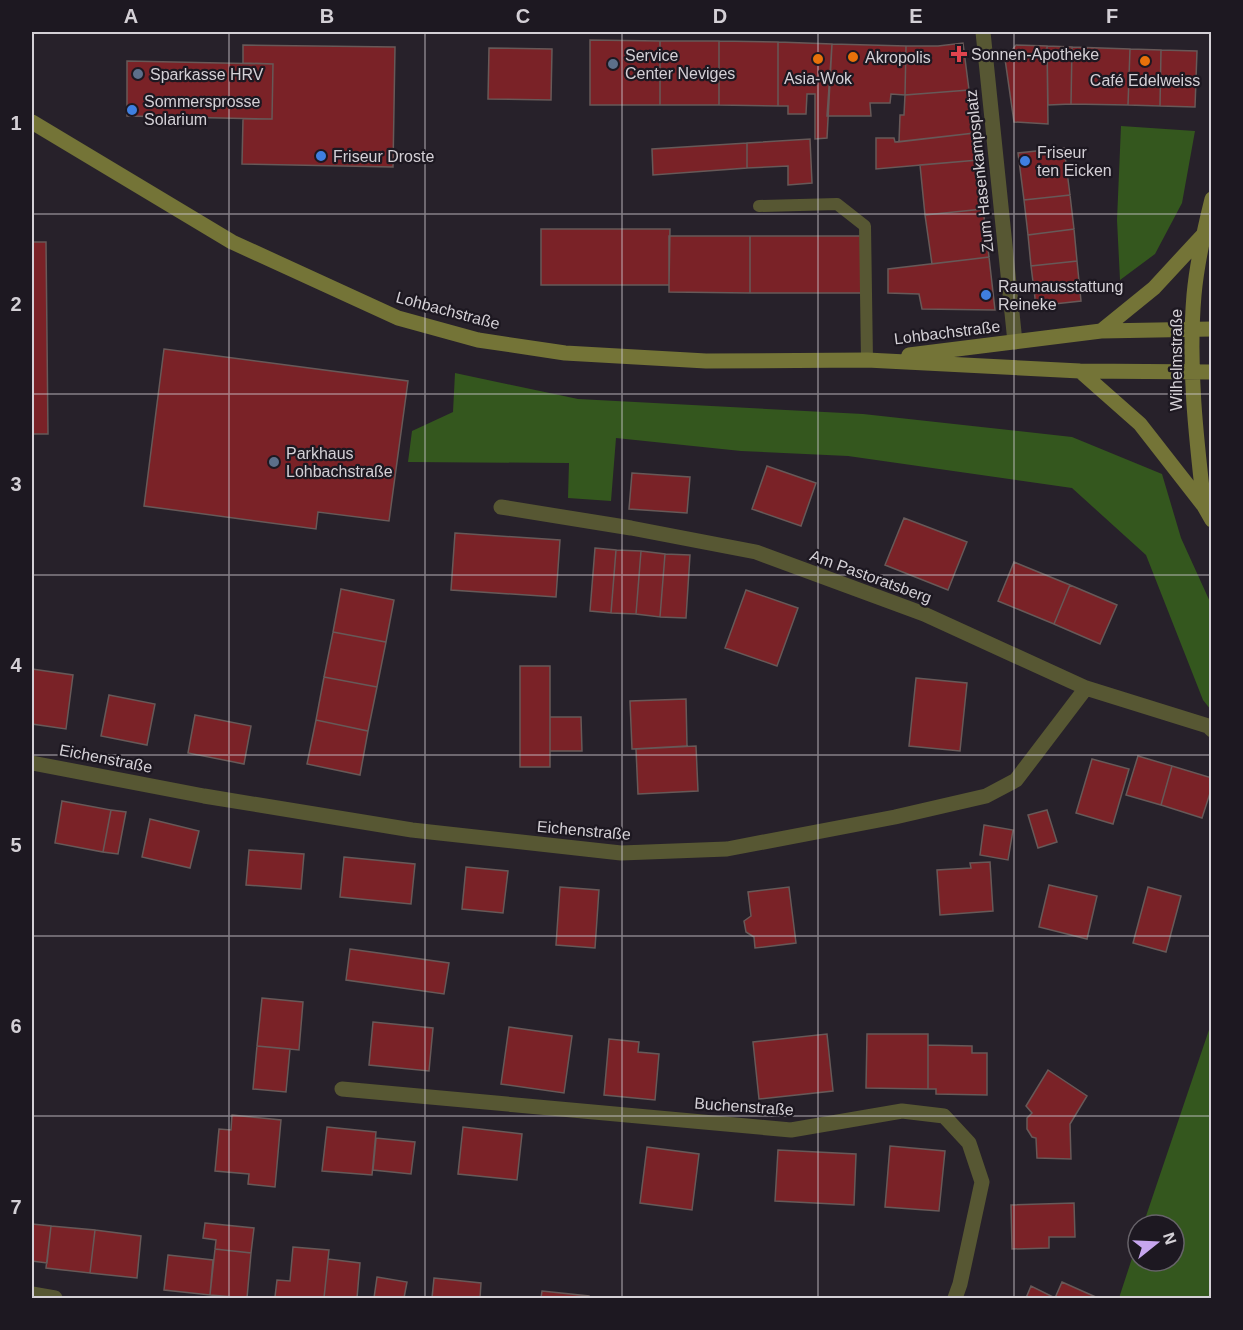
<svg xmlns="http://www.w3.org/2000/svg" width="1243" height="1330" font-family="Arial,sans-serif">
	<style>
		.green { fill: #34571e }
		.building { fill: #7a2227; stroke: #675958; stroke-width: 1.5 }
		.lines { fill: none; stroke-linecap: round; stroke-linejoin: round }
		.lane { stroke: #575733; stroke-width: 12 }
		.street { stroke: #575733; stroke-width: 15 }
		.secondary { stroke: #747437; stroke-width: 15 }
		.grid { fill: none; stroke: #d4d0d6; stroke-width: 1.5; stroke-opacity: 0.55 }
		.health-dot { fill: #e0444e; stroke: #1d1821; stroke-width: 2 }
		.food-dot { fill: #e8710a; stroke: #1d1821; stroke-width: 2 }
		.service-dot { fill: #5c6f8a; stroke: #1d1821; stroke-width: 2 }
		.shop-dot { fill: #3f7fe0; stroke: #1d1821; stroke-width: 2 }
		.labels { text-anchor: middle; stroke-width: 4.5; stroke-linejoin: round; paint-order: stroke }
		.poi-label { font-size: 16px; fill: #d4d0d6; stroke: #1d1821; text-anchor: start }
		.street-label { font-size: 16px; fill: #d4d0d6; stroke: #1d1821 }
		.neatline { fill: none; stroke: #d4d0d6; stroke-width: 2 }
		.grid-label { font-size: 20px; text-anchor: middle; font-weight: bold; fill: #d4d0d6 }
	</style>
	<rect width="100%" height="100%" fill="#27212a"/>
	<path class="green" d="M1121 126 1195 131 1182 203 1155 254 1120 280 1117 220Z
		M455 373 578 399 863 414 1072 437 1162 474 1181 538 1211 604V710L1203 700 1146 555 1072 488 848 456 741 451 616 438 611 501 568 498 569 463 408 462 412 431 453 412Z
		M1211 1024V1298H1119L1138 1240V1261H1174V1225H1143Z"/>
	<path class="building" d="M590 40 660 41V105H590Z
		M660 41H719V105H660Z
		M719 41 778 42V106L719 105Z
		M778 42 832 44 827 138 815 139V94H807L806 114H788V106H778Z
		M963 43 969 90 905 95 906 46H938Z
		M832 44 906 46 905 95 891 94 890 103H870L871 116H827Z
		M243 45 395 47 393 167 242 164 243 119H272L273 64 243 63Z
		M1016 45 1047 46 1048 124 1014 122 1005 59Z
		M1047 46 1072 47 1071 104 1048 105Z
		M1072 47 1130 49 1128 105 1071 104Z
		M489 48 552 49 551 100 488 99Z
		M1130 49 1161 50 1160 106 1128 105Z
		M1161 50 1197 51 1195 107 1160 106Z
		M127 61 273 64 272 119 127 116Z
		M969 90 974 133 899 142 900 115H904L905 95Z
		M974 133 978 160 876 169V138H894L895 142Z
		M810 139 812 183 788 185V166L747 168V143Z
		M747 143V168L653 175 652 149Z
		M1064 148 1070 195 1024 200 1018 153Z
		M978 160 983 209 925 215 920 165Z
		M1070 195 1074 229 1028 235 1024 200Z
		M983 209 989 257 932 264 925 215Z
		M541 229H670L669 285H541Z
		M1074 229 1077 261 1031 266 1028 235Z
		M669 236H750V293L669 292Z
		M750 236H861V293H750Z
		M32 242H46L48 434H32Z
		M989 257 995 310 922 309 919 294 888 293V269Z
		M1077 261 1081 301 1036 306 1031 266Z
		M164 349 408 381 389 521 318 512 316 529 144 506Z
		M767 466 816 483 801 526 752 509Z
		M632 473 690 477 687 513 629 509Z
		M904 518 967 542 948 590 885 565Z
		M455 533 560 540 556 597 451 590Z
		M595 548 616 550 611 613 590 611Z
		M616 550 641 551 636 614 611 613Z
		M641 551 665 554 660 617 636 614Z
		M665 554 690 555 686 618 660 617Z
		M1014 562 1070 585 1054 624 998 601Z
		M1070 585 1117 605 1100 644 1054 624Z
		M341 589 394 600 386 642 333 632Z
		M746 590 798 608 777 666 725 648Z
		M333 632 386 642 377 687 324 677Z
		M520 666H550V767H520Z
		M32 669 73 675 66 729 32 724Z
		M324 677 377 687 368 731 316 720Z
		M916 678 967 683 960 751 909 746Z
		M109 695 155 704 147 745 101 736Z
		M686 699 687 746 632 749 630 701Z
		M195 715 251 726 244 764 188 753Z
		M550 717H581L582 751H550Z
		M316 720 368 731 360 775 307 764Z
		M696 746 698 791 638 794 636 749Z
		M1138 756 1172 766 1161 805 1126 795Z
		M1092 759 1129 769 1113 824 1076 813Z
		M1172 766 1212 778V787L1202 818 1161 805Z
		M62 801 111 810 103 852 55 843Z
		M111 810 126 812 118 854 103 852Z
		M1047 810 1057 842 1038 848 1028 815Z
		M150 819 199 831 190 868 142 857Z
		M984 825 1013 830 1008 860 980 855Z
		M249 850 304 854 301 889 246 885Z
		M344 857 415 864 411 904 340 897Z
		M990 862 993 911 940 915 937 870 971 868 970 863Z
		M466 867 508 871 503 913 462 909Z
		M1049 885 1097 896 1087 939 1039 927Z
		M560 887 599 890 595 948 556 945Z
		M789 887 796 943 755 948 754 937 746 932 744 921 751 916 748 892Z
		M1148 887 1181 896 1166 952 1133 943Z
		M350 949 449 963 444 994 346 980Z
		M262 998 303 1002 299 1050 257 1046Z
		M373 1022 433 1028 429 1071 369 1065Z
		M509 1027 572 1036 564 1093 501 1084Z
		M827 1034 833 1091 759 1099 753 1042Z
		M867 1034H928V1089L866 1088Z
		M609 1039 639 1042 638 1052 659 1054 655 1100 604 1095Z
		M928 1045 972 1046V1053H987V1095L936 1094V1089H928Z
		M257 1046 290 1049 286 1092 253 1089Z
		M1048 1070 1087 1096 1070 1124 1071 1159 1037 1158 1036 1138 1032 1137 1027 1129V1118L1032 1113 1026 1106Z
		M232 1115 281 1120 275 1187 248 1184 249 1174 215 1171 219 1129 231 1130Z
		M327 1127 376 1132 372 1175 322 1171Z
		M463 1127 522 1134 517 1180 458 1174Z
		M376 1138 415 1142 411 1174 373 1170Z
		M890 1146 945 1151 939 1211 885 1207Z
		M647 1147 699 1154 692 1210 640 1203Z
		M778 1150 856 1154 854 1205 775 1201Z
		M1074 1203 1075 1237H1049V1248L1012 1249 1011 1205Z
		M205 1223 254 1228 251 1253 215 1249 216 1240 203 1238Z
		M32 1224 51 1226 47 1263 32 1261Z
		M51 1226 95 1230 90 1273 46 1268Z
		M95 1230 141 1236 137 1278 90 1273Z
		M293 1247 329 1250 324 1298 275 1297 277 1280 290 1281Z
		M215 1249 251 1253 247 1298 210 1295Z
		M168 1255 213 1260 210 1295 164 1290Z
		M328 1259 360 1263 357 1298H324Z
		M377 1277 407 1282 404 1298H374Z
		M434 1278 481 1283 480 1298H432Z
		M1062 1282 1098 1298H1026L1031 1286 1055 1298Z
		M542 1291 589 1296V1298H541Z"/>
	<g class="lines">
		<path class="lane" d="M759 206 837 204 865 226 867 360"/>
		<path class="street" d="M983 32 1015 342
			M501 507 631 528 756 552 924 614 1086 688 1208 726 1212 730
			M32 763 204 796 412 830 621 853 727 849 895 817 986 796 1016 780 1086 688
			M342 1089 791 1130 902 1111 944 1116 969 1143 982 1182 960 1284 955 1298
			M32 1294 55 1298"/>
		<path class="secondary" d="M32 122 232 242 398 318 478 340 565 353 706 361 867 360 1080 371 1212 372
			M1212 199C1204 231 1197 262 1194 295 1188 366 1196 436 1204 506L1212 520
			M1101 331 1154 288 1203 235
			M909 355 1101 331 1212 329
			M1080 371 1140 424 1204 506"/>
	</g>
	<path class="grid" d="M229 32V1298M425 32V1298M622 32V1298M818 32V1298M1014 32V1298M32 214H1212M32 394H1212M32 575H1212M32 755H1212M32 936H1212M32 1116H1212"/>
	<path class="health-dot" d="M956 45h6v6h6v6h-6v6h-6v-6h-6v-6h6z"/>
	<g class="food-dot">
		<circle cx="853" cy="57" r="6"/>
		<circle cx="818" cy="59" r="6"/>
		<circle cx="1145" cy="61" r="6"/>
	</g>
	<g class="service-dot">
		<circle cx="613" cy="64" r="6"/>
		<circle cx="138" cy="74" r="6"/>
		<circle cx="274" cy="462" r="6"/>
	</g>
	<g class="shop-dot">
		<circle cx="132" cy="110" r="6"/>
		<circle cx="321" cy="156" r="6"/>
		<circle cx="1025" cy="161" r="6"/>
		<circle cx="986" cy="295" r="6"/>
	</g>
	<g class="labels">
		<g class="poi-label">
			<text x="971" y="60">Sonnen-Apotheke</text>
			<text x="625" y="61">Service<tspan x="625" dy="18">Center Neviges</tspan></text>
			<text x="865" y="63">Akropolis</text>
			<text x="150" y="80">Sparkasse HRV</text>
			<text x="818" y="84" text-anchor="middle">Asia-Wok</text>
			<text x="1145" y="86" text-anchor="middle">Café Edelweiss</text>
			<text x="144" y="107">Sommersprosse<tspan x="144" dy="18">Solarium</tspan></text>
			<text x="1037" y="158">Friseur<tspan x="1037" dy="18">ten Eicken</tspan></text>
			<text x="333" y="162">Friseur Droste</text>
			<text x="998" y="292">Raumausstattung<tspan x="998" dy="18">Reineke</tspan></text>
			<text x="286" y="459">Parkhaus<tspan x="286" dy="18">Lohbachstraße</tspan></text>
		</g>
		<g class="street-label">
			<text transform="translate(979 171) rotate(-96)" y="6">Zum Hasenkampsplatz</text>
			<text transform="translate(448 310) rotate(15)" y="6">Lohbachstraße</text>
			<text transform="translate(947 332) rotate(-7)" y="6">Lohbachstraße</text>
			<text transform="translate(1176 360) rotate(-90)" y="6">Wilhelmstraße</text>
			<text transform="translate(871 576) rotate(20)" y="6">Am Pastoratsberg</text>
			<text transform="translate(106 758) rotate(11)" y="6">Eichenstraße</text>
			<text transform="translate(584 830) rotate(5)" y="6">Eichenstraße</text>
			<text transform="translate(744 1106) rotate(4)" y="6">Buchenstraße</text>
		</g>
	</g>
	<rect width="1243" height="1330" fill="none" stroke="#1d1821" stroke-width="66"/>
	<g transform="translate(1156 1243) rotate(72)"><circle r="28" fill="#1d1821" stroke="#666269" stroke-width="1.5"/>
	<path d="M0-4.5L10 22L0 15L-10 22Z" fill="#c7a6ef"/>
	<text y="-9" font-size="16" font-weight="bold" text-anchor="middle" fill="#d4d0d6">N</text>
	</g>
	<rect x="33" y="33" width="1177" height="1264" class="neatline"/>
	<g class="grid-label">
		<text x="131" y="23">A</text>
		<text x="327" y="23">B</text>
		<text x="523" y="23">C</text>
		<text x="720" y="23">D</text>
		<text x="916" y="23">E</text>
		<text x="1112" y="23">F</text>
		<text x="16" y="130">1</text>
		<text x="16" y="311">2</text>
		<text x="16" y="491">3</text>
		<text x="16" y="672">4</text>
		<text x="16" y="852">5</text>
		<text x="16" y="1033">6</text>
		<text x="16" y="1214">7</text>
	</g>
</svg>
